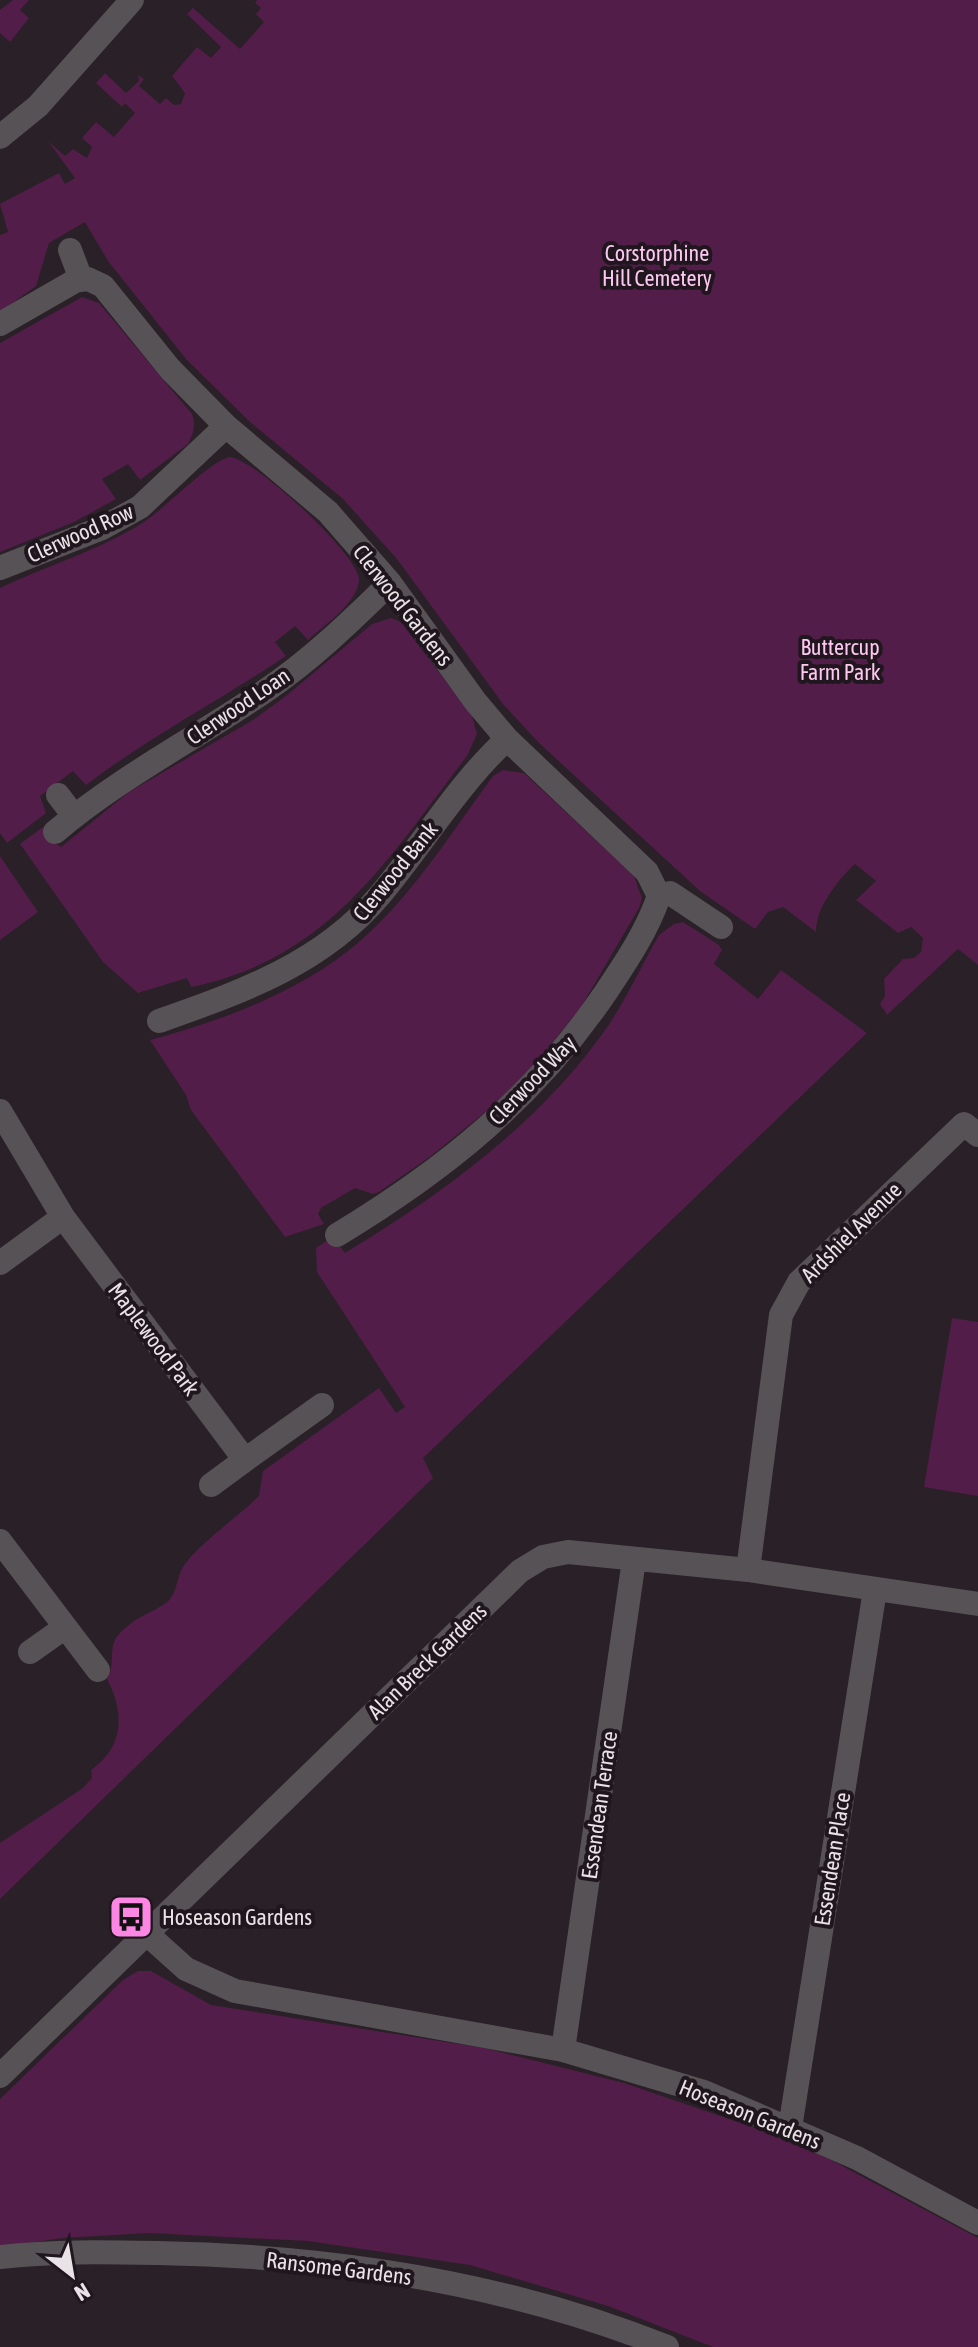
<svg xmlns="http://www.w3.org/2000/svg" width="978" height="2347" font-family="'Asap Condensed',sans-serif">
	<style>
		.green { fill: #521d49 }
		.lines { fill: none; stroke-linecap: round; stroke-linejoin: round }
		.minor { stroke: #575255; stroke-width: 24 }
		.labels { text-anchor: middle; stroke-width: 8; stroke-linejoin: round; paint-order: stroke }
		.park-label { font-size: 22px; fill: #fec7f1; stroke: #20171e }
		.street-label { font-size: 22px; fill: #e9e2e7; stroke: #20171e }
		.poi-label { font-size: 22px; fill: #e9e2e7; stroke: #20171e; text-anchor: start }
	</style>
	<rect width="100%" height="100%" fill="#2a2027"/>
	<path class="green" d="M13 0H29L20 10 29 18 10 42 0 33V10Z
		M257 0H978V965L958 949 887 1015 880 1004 885 996 884 979 903 959 914 958 921 952 923 938 911 927 898 933 856 900 876 881 855 864C838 880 816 907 816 932L783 907 768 912 755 929 700 891 539 743 503 704 397 559 343 499 250 422 186 359 108 261 85 222 49 243 36 286 0 312V235L8 232 0 204 59 173 65 184 75 178 48 141 65 156 73 149 87 158 92 147 82 138 96 122 114 137 135 113 125 103 122 107 96 83 105 73 126 93 139 81 138 75 144 79 139 86 160 104 166 98 174 105 181 104 185 93 172 76 197 47 211 58 221 47 187 14 193 8 240 49 264 22 256 14 261 8 255 3Z
		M82 297 99 303 192 414C196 425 194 433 188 444L140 480 128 464 102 479 116 499 74 522 0 552V343Z
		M229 457C252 456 361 557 359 580 358 603 323 626 308 640L295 626 275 642 286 656C220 700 149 737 86 785L73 771 40 796 46 813 7 843 0 833V588C46 566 97 551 141 524 165 509 206 464 229 457Z
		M391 618 401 622 472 716 477 734 467 756C388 859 329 959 191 987L187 978 138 993 103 962 20 844 43 827 48 830 45 837 61 847 129 792 253 720 286 696 372 624Z
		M503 770 524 773 634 876 642 898 639 908 581 1007 516 1087 431 1156 379 1192 373 1194 355 1188 321 1208 318 1214 324 1224 285 1237 191 1110 186 1095 150 1040C222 1021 302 991 359 942 412 896 452 832 493 776Z
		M0 856 38 912 0 940Z
		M683 922 719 945 722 950 714 964 758 999 781 970 867 1033 423 1458 433 1478 0 1899V1843L83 1788 92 1778 91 1770C124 1747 125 1713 107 1679 117 1663 106 1647 120 1633 138 1615 148 1615 166 1603 177 1595 176 1580 182 1569 193 1548 239 1516 259 1496L263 1471 379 1388 396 1413 405 1407 317 1272 316 1248 333 1237 345 1253C438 1196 531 1130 597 1041 622 1009 639 970 659 935L674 924Z
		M952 1318 978 1322V1496L924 1487Z
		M138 1971H151L211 2005 484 2048 624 2083 761 2130 831 2160 978 2238V2347H713L608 2306 470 2265 308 2241 149 2233 63 2238 0 2247V2099L123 1980Z"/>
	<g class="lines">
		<path class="minor" d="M0 137 38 106 132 0
			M70 250 81 279
			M0 324 75 281 88 279 103 286 170 369 226 426 328 512 390 583 475 701 507 739 647 872 659 896 670 893 721 927
			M0 568 102 528 140 507 226 426
			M58 795 74 816
			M55 832C120 777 195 739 265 691 311 660 350 622 390 583
			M159 1021C241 992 322 964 380 895 423 844 458 784 507 739
			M0 1111 63 1217 245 1460 322 1405
			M337 1235C446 1169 534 1098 606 992 626 962 647 931 659 896
			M0 1263 63 1217
			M211 1485 245 1460
			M0 1541 98 1670
			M748 1570 781 1315 799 1282 964 1124 978 1135
			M30 1652 64 1628
			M147 1934 186 1969 235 1991 563 2050 704 2092 857 2158 978 2223
			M563 2050 634 1560
			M0 2076 520 1571 543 1557 568 1552 748 1570 978 1604
			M790 2128 875 1590
			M0 2257C53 2251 104 2252 157 2253 332 2256 505 2282 667 2347"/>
	</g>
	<defs>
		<g id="bus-square" transform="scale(2.3)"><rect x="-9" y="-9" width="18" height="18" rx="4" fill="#fb86e4" stroke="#20171e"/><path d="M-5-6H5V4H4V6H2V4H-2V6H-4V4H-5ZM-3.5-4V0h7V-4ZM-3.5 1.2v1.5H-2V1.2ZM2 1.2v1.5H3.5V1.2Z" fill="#111"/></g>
	</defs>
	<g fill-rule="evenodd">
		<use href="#bus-square" x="131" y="1917"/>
	</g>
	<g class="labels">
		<g class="park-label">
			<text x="657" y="261">Corstorphine<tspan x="657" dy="25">Hill Cemetery</tspan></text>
			<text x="840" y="655">Buttercup<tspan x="840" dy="25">Farm Park</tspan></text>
		</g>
		<g class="street-label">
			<text transform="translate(80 533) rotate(-24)" y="8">Clerwood Row</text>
			<text transform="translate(403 605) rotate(52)" y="8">Clerwood Gardens</text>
			<text transform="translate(238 706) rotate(-34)" y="8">Clerwood Loan</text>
			<text transform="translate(395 871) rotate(-51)" y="8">Clerwood Bank</text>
			<text transform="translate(532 1080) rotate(-46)" y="8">Clerwood Way</text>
			<text transform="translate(851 1232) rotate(-45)" y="8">Ardshiel Avenue</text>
			<text transform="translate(154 1339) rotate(53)" y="8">Maplewood Park</text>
			<text transform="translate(427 1661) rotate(-44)" y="8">Alan Breck Gardens</text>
			<text transform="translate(599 1805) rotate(-82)" y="8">Essendean Terrace</text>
			<text transform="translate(832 1859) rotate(-81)" y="8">Essendean Place</text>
			<text transform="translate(750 2114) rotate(22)" y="8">Hoseason Gardens</text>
			<text transform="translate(339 2268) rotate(7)" y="8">Ransome Gardens</text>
		</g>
		<g class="poi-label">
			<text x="162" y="1925">Hoseason Gardens</text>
		</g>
	</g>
	<g transform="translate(72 2275) rotate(149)" stroke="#20171e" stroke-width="6" paint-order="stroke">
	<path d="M0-6L14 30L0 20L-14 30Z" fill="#e9e2e7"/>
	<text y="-12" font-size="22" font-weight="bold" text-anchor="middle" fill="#e9e2e7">N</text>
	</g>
</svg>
